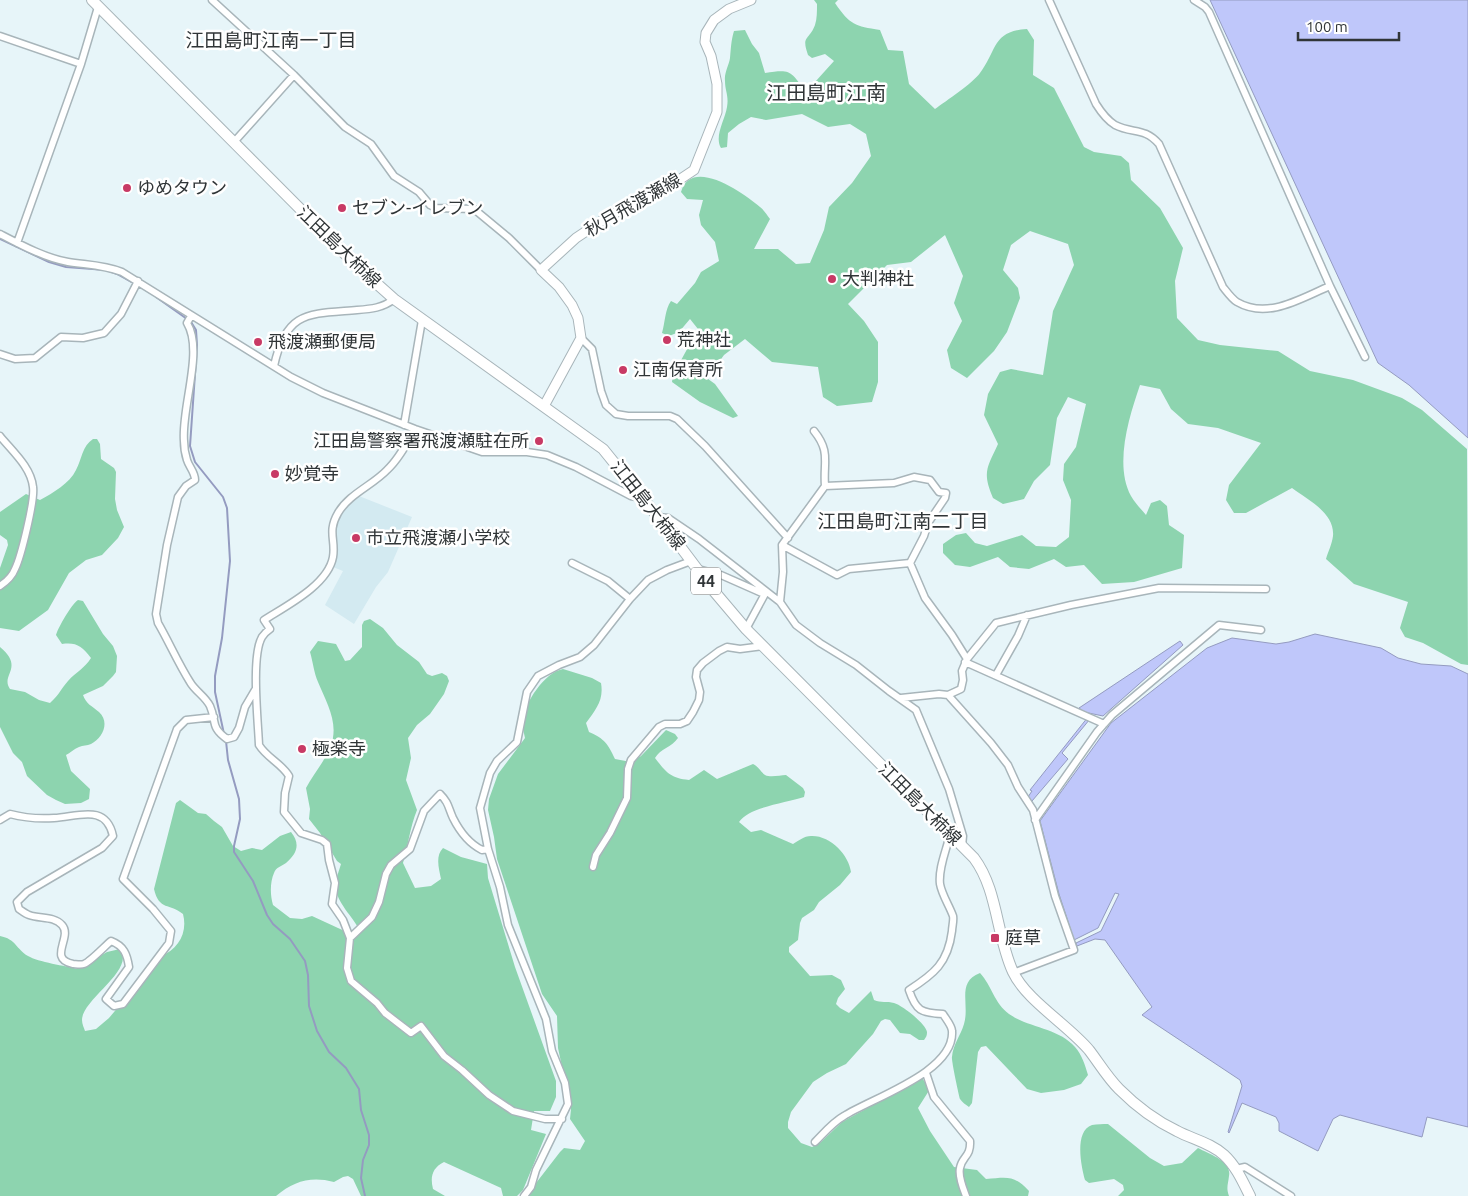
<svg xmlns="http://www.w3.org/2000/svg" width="1468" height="1196" font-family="Ubuntu,'Noto Sans JP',sans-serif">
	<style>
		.built { fill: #d3eaf1 }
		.forest { fill: #8dd4af }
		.water { fill: #bfc7fa; stroke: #949bc0 }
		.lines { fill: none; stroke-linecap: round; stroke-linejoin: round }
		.stream { stroke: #949bc0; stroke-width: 2 }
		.minor-casing { stroke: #a8b5ba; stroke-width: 9 }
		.secondary-casing { stroke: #a8b5ba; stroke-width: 11 }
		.primary-casing { stroke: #a8b5ba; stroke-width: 12 }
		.minor { stroke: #fff; stroke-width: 6 }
		.secondary { stroke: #fff; stroke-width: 9 }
		.primary { stroke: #fff; stroke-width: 10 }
		.poi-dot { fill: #c83a65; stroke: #fff; stroke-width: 2 }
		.labels { text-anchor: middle; stroke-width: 5; stroke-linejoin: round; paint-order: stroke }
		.shield { fill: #fff; stroke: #6e7273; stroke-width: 1 }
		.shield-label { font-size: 16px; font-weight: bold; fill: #303537 }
		.poi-label { font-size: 18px; fill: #303537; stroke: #fff; text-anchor: start }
		.street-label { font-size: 18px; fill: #303537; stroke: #fff }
		.neighbourhood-label { font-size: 19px; fill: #303537; stroke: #fff }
		.quarter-label { font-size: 20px; fill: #303537; stroke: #fff }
	</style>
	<rect width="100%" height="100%" fill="#e7f5f9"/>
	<path class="built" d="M359 496 412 517 388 572 376 587 354 624 325 605 343 571 333 567 334 532 340 515Z"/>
	<path class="forest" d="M814 0H838L835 3C850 25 855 26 880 30L888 50 903 51 909 84 935 109C946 101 973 83 980 73 997 51 992 31 1027 29L1034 40 1033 75 1054 88 1084 147 1094 152 1121 156 1129 163 1131 180 1160 208 1183 248 1175 281 1177 318 1198 340 1220 345 1278 351 1310 371 1353 380 1402 398 1422 410 1467 449 1468 665 1461 664 1423 643 1405 637 1400 628 1408 602 1354 584 1326 559C1328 552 1332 544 1333 536 1335 513 1308 500 1292 488L1246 513H1234L1226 500 1229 485 1261 443 1218 428 1188 424 1171 409 1160 389 1140 385C1129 417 1114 465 1131 496 1135 503 1141 509 1146 515L1151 503 1160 500 1167 506 1169 525 1184 535 1182 568 1134 582 1102 584 1084 565 1066 567 1054 559 1029 569 1010 567 998 557 970 567 955 565 943 553V544L956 535 966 533 975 543 987 546 1022 535 1036 546 1056 547 1069 537 1071 500 1063 480 1064 464 1076 447 1086 404 1068 397 1057 418 1050 465 1034 481 1024 499 1003 504 993 498C982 472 987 468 998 444L984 415 988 394 1000 372 1011 369 1043 375 1053 311 1074 265 1068 244 1030 231 1011 245 1003 270 1018 288 1020 298 1007 332 994 351 967 378 951 368 947 350 962 321 954 303 963 276 945 235 911 262 887 265 848 304 864 321 878 342V382L872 402 837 406 823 397 818 367 772 362 745 339 724 355 716 366 693 368 715 384 738 416 733 418 700 402 672 382 673 375 698 329 690 319 679 332 669 336 662 333C665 323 665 309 671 301L677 304 695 283 701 272 719 261 715 242 701 225 699 215 703 200 687 199 681 192C691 156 744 193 760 207 764 210 767 215 770 219L754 249H778L796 264 810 263 824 230 829 207 852 183 871 156 866 134 850 124 828 127 802 114 766 120 751 117 739 124 728 133 727 147 721 148C714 136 725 120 727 107 729 96 725 91 725 81 724 73 729 65 730 58 731 48 731 41 734 31L745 30 752 44 759 53 765 73C792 69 790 71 806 92L834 61 825 54 812 58 808 55C801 35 809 41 815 25 817 19 817 11 817 4Z
		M93 439H97L100 444 101 459 114 468 116 472 115 499 117 510 124 527 118 538 102 555 86 560 69 573 48 610 19 631 0 628V568L8 545 7 540 0 535V512L26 494 40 500C53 493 70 483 76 470 82 459 82 446 93 439Z
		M78 600 83 601 103 634 113 646 117 656 116 672 113 676 103 686 83 695C86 704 92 706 99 712 110 722 103 738 91 744 87 746 83 745 79 747 74 749 70 753 66 755L71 771 90 789 89 799 81 803 65 804 56 800 47 795 27 776 22 762 13 753 0 727V647C25 668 0 675 10 689L25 692 39 700 50 703C60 694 60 690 68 681 76 672 85 668 91 658 82 646 76 642 62 644L56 635C59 626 71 605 78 600Z
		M370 619 383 628 397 645 419 662 427 674 432 676 442 673 447 676 449 681 444 694 430 714 417 725 408 738 411 758 406 780 417 810C410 827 408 846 403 863L415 888 431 886 441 879C439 869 435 856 443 848L461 857 487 864 488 878 515 967 556 1081V1097L550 1111H534L531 1130 546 1134 523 1190 517 1196H503L501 1188 444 1162C432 1168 430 1177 433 1189L445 1196H361L353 1179 348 1176 343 1177 334 1182C311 1176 294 1181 276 1196H0V936C16 939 16 949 28 956 38 962 66 966 78 969L107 952 120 949C136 970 82 999 82 1020 82 1024 84 1028 85 1031L96 1029 109 1018 161 956C178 949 188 933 183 914 170 903 159 911 154 889L176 803 180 800 198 813 206 814 214 821 222 827 233 846 241 851 252 848 262 850 280 836 291 832C300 843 298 853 286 863 282 866 276 867 274 873 270 882 270 895 273 905L290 918 302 919 312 916 351 934 360 931C353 916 334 901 336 884 336 878 339 871 341 864L337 861 320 833 309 819 310 809 306 788C313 775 324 762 330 748 340 724 327 704 318 682 314 673 313 662 310 652L318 641 336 644 345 661 350 660 362 647V625L364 621Z
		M563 669 592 678 601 683C604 700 596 709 586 723L589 732C605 739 608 744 615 759L631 762 641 756 666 730 675 734 678 738C672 747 660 749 655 758 666 772 670 778 689 780L704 770 717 779 753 764C759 767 760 771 765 775 771 778 780 775 786 775L803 788 805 792 804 797C786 803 749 807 739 822L751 832 761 830 793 844C798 841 804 836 811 836 830 835 849 855 851 872L840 885 819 902 814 910 802 918 800 923 798 940 789 947V952L810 976 832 975 841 980 845 989 838 998 836 1004 840 1008 849 1013 871 991 874 1000C881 1003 887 1001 894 1003 902 1005 926 1024 927 1032 927 1036 926 1037 924 1040H919L910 1034 900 1033 890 1020 885 1019 881 1021 873 1034 846 1064 827 1073 813 1082 791 1112 788 1122V1128L801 1143 812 1147 821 1142 842 1122 922 1078 930 1089 918 1108 930 1131 954 1167 977 1170 986 1179C1008 1177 1014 1175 1029 1191L1028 1196H526L560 1152 564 1148 580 1150 585 1141 570 1119 571 1109 558 1048 557 1016 542 994 497 859 494 837 488 810 489 799 498 774 525 738C524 733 522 726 523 721 524 703 545 672 563 669Z
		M980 973C992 986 994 1003 1009 1014 1029 1028 1059 1028 1075 1047 1082 1055 1085 1065 1088 1075L1081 1084 1064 1090 1041 1093 1027 1089 986 1046 981 1047 978 1052 972 1103 969 1107C966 1105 962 1102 960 1099 959 1096 951 1059 952 1057 953 1044 961 1035 964 1024 970 1004 956 982 980 973Z
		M1108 1124 1150 1158 1164 1166 1182 1163 1198 1148C1209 1154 1232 1161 1229 1176 1228 1185 1226 1188 1229 1196H1118L1124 1190 1123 1185 1114 1179 1089 1183 1085 1180C1081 1166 1074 1131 1092 1125 1097 1124 1103 1124 1108 1124Z"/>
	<path class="water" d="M1210 0H1468V438L1409 385 1378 363Z
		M1315 634 1381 648 1398 658 1421 664 1451 666 1468 674V1127L1427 1117 1422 1137 1340 1115 1333 1119 1318 1151 1279 1131V1123L1276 1117 1242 1103 1229 1133 1228 1132 1242 1086 1240 1080 1142 1015 1152 1007 1105 940 1095 939 1077 946 1076 943 1101 931 1119 894 1115 893 1098 928 1074 940 1059 894 1040 821 1111 723 1207 648 1232 638 1276 644 1289 642Z
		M1180 641 1183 645 1103 716 1084 712 1079 708Z
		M1088 717 1090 719 1062 753 1068 759 1032 801 1028 797 1032 791 1030 790Z"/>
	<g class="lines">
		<path class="stream" d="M0 239 49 262 66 267 106 270 117 274 135 284
			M156 297 187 319
			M191 322 196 330 197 345 190 446 195 462 223 497 227 508 230 561 222 638 215 676V692L224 734
			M226 741 228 760 239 799 240 819 234 846V852L253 881 267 915 273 924 290 939 305 961 308 975 309 1006 317 1031 329 1052 346 1068 359 1089 361 1110 369 1135V1145L363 1160 361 1178 365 1196"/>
		<g class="minor-casing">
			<path id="minor" d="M212 0 294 75 345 127 371 144 394 176 419 192 430 205 436 208 474 209 509 238 541 270
				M1049 0 1096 104C1101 112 1107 120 1115 125 1133 134 1144 127 1159 144L1223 287C1227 292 1232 299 1237 302 1268 320 1301 298 1330 286
				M1194 0 1205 7 1209 12 1330 286 1365 357
				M0 36 81 64
				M234 142 294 75
				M0 234C21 245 45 258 68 262 87 265 104 265 122 272L291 377 323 393 415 429 482 452H527L547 455 576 467 631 496 642 498
				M17 243 81 64 98 7
				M191 316 187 323C204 351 181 408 184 441 184 446 185 454 187 460 189 467 195 472 195 480L186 486 178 497 167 545 156 614 158 623C169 642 178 663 190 682 195 691 205 696 210 706 217 722 210 727 227 739L234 737 239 728 245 707 255 690
				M581 338 592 349 601 391 606 405 616 414 628 416H670L677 419 705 446 788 538
				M0 354 15 359 35 358 61 337 83 338 104 333 121 314 138 281
				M274 366C286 310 309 314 357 310 371 309 383 308 394 299
				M404 425 422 320
				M415 429C407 443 399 459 387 470 373 485 349 494 338 513 327 532 336 540 333 557 328 585 286 606 264 620L270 629C267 631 264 634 262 637 251 656 258 721 259 745 267 758 281 763 289 776L285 793 284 812 301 833 322 840 327 844 329 860 335 883 332 904 343 920 350 938 347 968 351 981 377 1003 385 1013 411 1033 421 1026 444 1056 462 1070 489 1095 513 1111 545 1119H562
				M814 431C831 452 823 462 825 486
				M0 436C12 451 31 467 33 487 35 500 21 557 15 569 12 577 6 582 0 586
				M658 517 668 518 699 539 780 602 796 625 820 643 856 665 889 691 916 710 949 789 963 836 962 846
				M782 545 837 575 849 569 910 563
				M572 563 608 581 630 599
				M698 569 721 575 764 594
				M780 602 783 572 782 545 825 486 894 483 914 477 930 480 939 492 946 493 945 498 928 523 924 536 910 563 925 598 952 635 967 659
				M746 629 766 592
				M965 662 1104 724
				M996 675 1018 636 1027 615
				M901 698 939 694 948 695
				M0 820 10 814C25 818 39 819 54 818 77 817 106 803 113 836L102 848 27 892 17 902 19 909C22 911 26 914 29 915 40 919 54 916 62 925 73 937 47 959 73 964 75 964 81 965 84 964 90 962 105 946 111 941 124 946 127 954 129 967L106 999 114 1006 123 1004 169 943 171 931 153 909 123 879 177 729 186 720 214 717
				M1035 820 1097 732 1112 715 1219 625 1261 630
				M593 867 596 855 610 833 627 798 628 769 631 760 659 727 665 724H680L687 721 693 712 699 700 700 692 696 677 697 670 703 663 719 651 727 647 740 649 763 646
				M350 938 372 917 379 902 386 874 391 865 410 849 424 811 440 794C449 803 448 807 453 818 460 832 468 843 482 850L488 849
				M1013 973 1074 950 1055 896 1033 810 1018 787 1008 765 991 743 948 695 961 689 963 680 962 671 967 659 996 623 1071 605 1159 588 1266 589
				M926 1073 934 1097 970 1141C971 1157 962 1156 960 1168 958 1176 963 1188 966 1196
				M815 1142C824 1133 833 1122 844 1116 872 1098 955 1072 952 1031 952 1026 946 1019 943 1014 921 1013 916 1011 909 990 934 974 948 963 952 931 952 927 954 920 953 916 949 905 942 895 940 884 938 868 947 849 950 834
				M1236 1169 1245 1167 1291 1196
				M524 1196 531 1187 536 1170 568 1104 565 1083 552 1051 546 1019 508 925 500 887 488 849 480 808 490 773 497 761 517 742 527 692 538 676 559 665 580 657 594 645 630 599 648 580 667 570 691 561"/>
		</g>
		<g class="secondary-casing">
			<path id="secondary" d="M544 406 581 338 578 318 572 305 559 287 541 270 576 238 609 216 676 182 694 170 717 112V84L711 56 705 42 706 33 714 20 729 9 751 0"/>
		</g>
		<g class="primary-casing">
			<path id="primary" d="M92 0 357 266 394 299 603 449 658 517 713 590 746 629 974 858C998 890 996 935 1013 972 1026 1000 1068 1025 1089 1050 1099 1063 1107 1077 1119 1089 1135 1105 1156 1121 1177 1131 1192 1139 1211 1143 1224 1155 1236 1166 1243 1182 1250 1196"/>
		</g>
		<use href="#minor" class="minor"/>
		<use href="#secondary" class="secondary"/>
		<use href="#primary" class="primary"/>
	</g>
	<g class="poi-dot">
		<circle cx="127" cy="188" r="5"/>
		<circle cx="342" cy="208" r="5"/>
		<circle cx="832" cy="279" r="5"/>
		<circle cx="667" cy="340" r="5"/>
		<circle cx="258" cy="342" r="5"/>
		<circle cx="623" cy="370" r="5"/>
		<circle cx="539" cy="441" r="5"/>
		<circle cx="275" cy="474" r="5"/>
		<circle cx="356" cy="538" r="5"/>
		<circle cx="302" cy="749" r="5"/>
		<rect x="990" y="933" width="10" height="10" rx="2.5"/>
	</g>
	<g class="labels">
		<rect class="shield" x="691" y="567.5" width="30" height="27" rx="4"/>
		<g class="shield-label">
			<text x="706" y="587">44</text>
		</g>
		<g class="poi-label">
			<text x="137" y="194">ゆめタウン</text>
			<text x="352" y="214">セブン-イレブン</text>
			<text x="842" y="285">大判神社</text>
			<text x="677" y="346">荒神社</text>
			<text x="268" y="348">飛渡瀬郵便局</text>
			<text x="633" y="376">江南保育所</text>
			<text x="529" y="447" text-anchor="end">江田島警察署飛渡瀬駐在所</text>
			<text x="285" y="480">妙覚寺</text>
			<text x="366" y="544">市立飛渡瀬小学校</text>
			<text x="312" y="755">極楽寺</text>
			<text x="1005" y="944">庭草</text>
		</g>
		<g class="street-label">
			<text transform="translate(633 205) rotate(-30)" y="6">秋月飛渡瀬線</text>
			<text transform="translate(339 247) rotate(44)" y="6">江田島大柿線</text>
			<text transform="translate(648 505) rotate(52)" y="6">江田島大柿線</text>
			<text transform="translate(920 804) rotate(45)" y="6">江田島大柿線</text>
		</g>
		<g class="neighbourhood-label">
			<text x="271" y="47">江田島町江南一丁目</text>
			<text x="903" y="528">江田島町江南二丁目</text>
		</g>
		<g class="quarter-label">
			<text x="826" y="100">江田島町江南</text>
		</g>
	</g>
	<path d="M1298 32v8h101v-8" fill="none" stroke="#303537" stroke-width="2.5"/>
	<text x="1306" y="32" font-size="15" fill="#303537" stroke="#ffffff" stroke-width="4" paint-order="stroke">100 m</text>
</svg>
